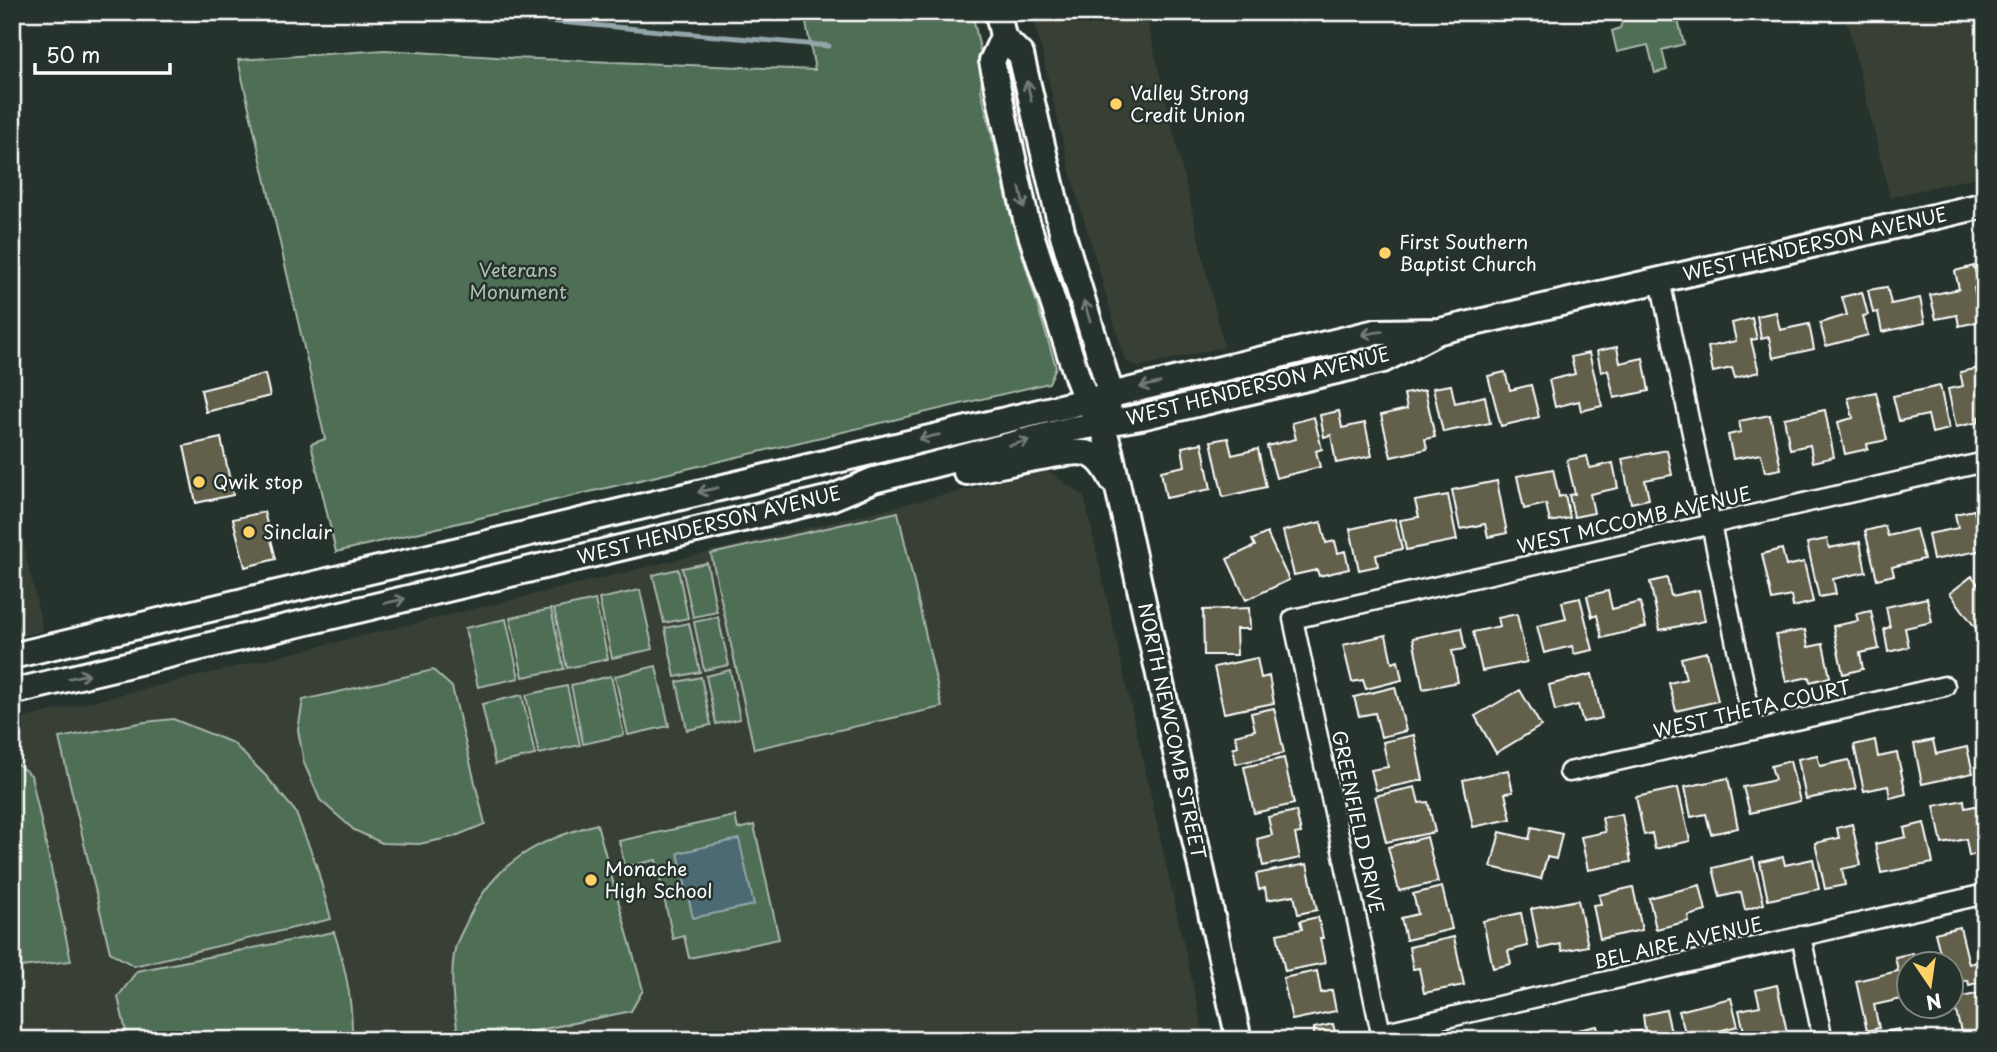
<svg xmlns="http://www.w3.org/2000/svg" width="1997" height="1052" font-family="'Playpen Sans',sans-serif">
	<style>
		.built { fill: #384036 }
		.green { fill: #506e57; stroke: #a8b6ab; stroke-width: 2 }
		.water { fill: #4c6b73; stroke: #94a6ab; stroke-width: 2 }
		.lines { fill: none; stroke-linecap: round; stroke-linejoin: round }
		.stream { stroke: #94a6ab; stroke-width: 5 }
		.building { fill: #62604c; stroke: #fff; stroke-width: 2 }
		.street-casing { stroke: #fff; stroke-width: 23 }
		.secondary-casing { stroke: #fff; stroke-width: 30 }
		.street { stroke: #26332d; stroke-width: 18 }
		.secondary { stroke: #26332d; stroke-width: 24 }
		.oneway { stroke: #727a76 }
		.poi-dot { fill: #ffd166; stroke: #26332d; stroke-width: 2.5 }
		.labels { text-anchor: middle; stroke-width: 5; stroke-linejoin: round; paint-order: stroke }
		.poi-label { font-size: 19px; fill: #fff; stroke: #26332d; text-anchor: start }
		.street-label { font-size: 19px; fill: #fff; stroke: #26332d }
		.park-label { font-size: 19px; fill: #b0beb3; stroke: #26332d }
	</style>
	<rect width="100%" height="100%" fill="#26332d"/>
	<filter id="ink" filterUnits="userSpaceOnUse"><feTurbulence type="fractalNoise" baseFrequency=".0143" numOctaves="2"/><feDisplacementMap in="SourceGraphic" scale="14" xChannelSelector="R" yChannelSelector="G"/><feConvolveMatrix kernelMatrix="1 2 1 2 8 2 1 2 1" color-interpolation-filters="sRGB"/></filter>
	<g filter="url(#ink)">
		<path class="built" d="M1041 12H1145L1224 347 1138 367 1125 360 1070 171 1033 14Z
			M1845 12H1985V175L1890 197Z
			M1047 470 1084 496 1205 1040H12V721Z
			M12 493 43 631 12 638Z"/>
		<path class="green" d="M804 12H972L983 63 981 90 1013 224 1056 367 1049 383 336 552 311 444 325 439 238 60 385 50 512 58 815 70Z
			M1626 12H1676L1684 44 1662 50 1667 70 1655 73 1648 45 1617 52 1612 31 1620 28Z
			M898 512 942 707 754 749 711 554Z
			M707 563 717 612 693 617 682 568Z
			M678 569 688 618 664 623 653 575Z
			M640 590 653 649 612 658 599 599Z
			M595 600 608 659 567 668 554 609Z
			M551 609 564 669 523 677 510 618Z
			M718 617 729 665 704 670 694 622Z
			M506 619 519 678 478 687 465 628Z
			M689 623 700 672 675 677 665 628Z
			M656 666 669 726 628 735 615 676Z
			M433 670 452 687 485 824 453 837 419 844 382 843 354 830 320 800 304 763 298 730 303 700Z
			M730 670 740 719 716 724 706 676Z
			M611 676 624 735 583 744 571 685Z
			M701 677 711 725 687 730 677 682Z
			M567 686 580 745 539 754 526 695Z
			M522 695 535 755 495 764 482 704Z
			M173 719 233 743 266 776 295 811 316 864 331 919 134 966 110 952 59 738 145 722Z
			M17 764 31 775 71 961 12 968V766Z
			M735 816 738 829 754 825 779 939 689 958 684 936 673 939 656 860 625 867 619 841Z
			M597 824 643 990 631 1011 491 1040H459C454 1010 449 979 455 949 457 939 464 929 468 919 496 861 538 840 597 824Z
			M334 932C346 968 353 1002 352 1040H128L118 997 137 971Z"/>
		<path class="water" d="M739 839 754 905 693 918 678 853Z"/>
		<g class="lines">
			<path class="stream" d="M448 12 829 46"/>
		</g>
		<path class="building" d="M1974 266 1979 287 1974 288 1981 321 1959 326 1957 315 1936 319 1930 295 1959 289 1955 271Z
			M1887 287 1891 304 1920 298 1925 323 1882 332 1878 312 1873 313 1868 290Z
			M1862 292 1868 315 1863 316 1868 335 1826 346 1820 323 1847 315 1842 297Z
			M1776 312 1780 330 1809 324 1814 349 1773 358 1769 337 1761 339 1757 316Z
			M1752 318 1757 339 1751 340 1759 372 1735 378 1732 368 1713 372 1708 347 1736 341 1732 323Z
			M1617 347 1620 363 1643 358 1649 391 1614 398 1608 370 1601 372 1597 351Z
			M1589 353 1602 406 1581 411 1579 401 1555 407 1549 380 1575 374 1571 357Z
			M1985 367V416L1978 417 1979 422 1956 427 1948 389 1963 386 1960 372Z
			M1505 372 1510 390 1531 385 1539 417 1501 426 1488 376Z
			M265 374 270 396 206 412 201 390Z
			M1451 385 1455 403 1485 396 1490 423 1443 432 1433 388Z
			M1940 386 1949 429 1932 433 1928 415 1899 421 1893 396Z
			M1425 390 1435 437 1425 439 1427 449 1391 457 1381 415 1407 409 1404 394Z
			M1876 392 1887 440 1867 444 1868 449 1845 454 1838 422 1853 418 1848 398Z
			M1825 410 1834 457 1813 462 1810 445 1790 449 1784 418Z
			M1339 411 1342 428 1365 423 1372 456 1336 463 1331 435 1324 437 1320 415Z
			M1770 415 1781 469 1765 472 1761 454 1733 459 1728 435 1741 432 1739 421Z
			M1314 417 1322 449 1316 451 1320 467 1276 478 1267 446 1296 439 1292 423Z
			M221 438 233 495 196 503 184 446Z
			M1228 438 1232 455 1258 449 1266 487 1223 497 1211 441Z
			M1202 443 1211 489 1166 498 1161 471 1185 466 1182 447Z
			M1667 450 1672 475 1645 480 1649 499 1631 503 1622 459Z
			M1587 456 1590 468 1613 463 1618 488 1590 494 1594 513 1574 517 1569 495 1575 494 1567 460Z
			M1553 469 1559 497 1565 495 1570 518 1550 522 1546 504 1524 509 1517 476Z
			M1497 481 1507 533 1488 537 1485 524 1460 529 1452 490Z
			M1448 495 1457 540 1406 550 1400 520 1419 517 1415 501Z
			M1974 510 1983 550 1933 560 1928 534 1958 528 1955 514Z
			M264 512 276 559 245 567 233 519Z
			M1395 519 1402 549 1376 555 1378 566 1359 570 1350 529Z
			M1321 522 1326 543 1335 541 1338 553 1345 551 1349 569 1319 576 1317 570 1294 575 1283 531Z
			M1885 526 1888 536 1916 529 1924 559 1892 567 1894 575 1877 579 1865 531Z
			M1267 533 1289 580 1246 600 1227 559 1255 546 1252 540Z
			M1827 539 1829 548 1860 542 1866 572 1833 579 1836 594 1819 597 1807 543Z
			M1782 549 1786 566 1804 562 1813 602 1793 607 1791 596 1772 600 1762 554Z
			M1972 576 1985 593V641L1950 593Z
			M1667 578 1671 596 1699 590 1705 621 1660 630 1650 582Z
			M1608 591 1612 609 1640 602 1646 627 1602 638 1597 615 1592 617 1587 596Z
			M1580 598 1593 650 1574 654 1572 646 1544 653 1537 626 1566 619 1562 602Z
			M1927 598 1932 622 1905 628 1909 647 1888 652 1884 629 1890 627 1886 607Z
			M1249 608 1250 629H1236L1237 655H1204L1203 610Z
			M1871 611 1879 649 1860 653 1863 669 1843 674 1833 626 1858 621 1856 614Z
			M1517 614 1527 662 1482 671 1473 632 1500 626 1498 618Z
			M1461 628 1465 649 1452 651 1458 682 1423 689 1413 638Z
			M1805 630 1808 647 1823 644 1830 677 1810 682 1809 677 1786 682 1776 635Z
			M1386 635 1392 663 1398 661 1402 680 1366 689 1363 680 1352 682 1343 645Z
			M1707 652 1718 701 1676 711 1669 683 1686 679 1681 658Z
			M1257 658 1261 678 1269 676 1274 703 1224 713 1214 667Z
			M1592 674 1602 718 1583 722 1578 705 1555 711 1549 685Z
			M1395 687 1406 731 1381 737 1375 713 1359 716 1354 697Z
			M1520 690 1541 726 1496 753 1475 716Z
			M1274 708 1284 753 1236 764 1233 748 1238 746 1235 735 1255 730 1251 713Z
			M1414 735 1423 780 1376 790 1371 770 1388 767 1383 742Z
			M1875 740 1878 757 1897 753 1906 794 1890 798 1888 786 1864 791 1854 745Z
			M1933 740 1936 754 1967 747 1973 773 1922 784 1914 744Z
			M1817 755 1820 766 1849 760 1856 789 1806 799 1798 759Z
			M1284 758 1294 804 1254 813 1244 767Z
			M1790 761 1800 801 1750 813 1743 787 1775 780 1771 766Z
			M1508 770 1513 792 1505 793 1511 819 1473 827 1463 780Z
			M1728 778 1738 828 1711 834 1706 814 1691 817 1685 787Z
			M1415 787 1419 803 1428 802 1435 832 1386 842 1375 796Z
			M1678 788 1690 841 1655 849 1652 833 1644 835 1636 797Z
			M1964 800 1965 808 1980 805 1985 829V852L1969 856 1966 839 1942 844 1934 806Z
			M1296 811 1301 833 1295 834 1300 858 1263 866 1257 839 1272 835 1268 817Z
			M1622 814 1631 862 1588 870 1581 837 1605 832 1602 818Z
			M1924 823 1933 863 1881 873 1875 844 1906 837 1904 828Z
			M1852 824 1861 865 1842 869 1845 885 1825 889 1815 843 1839 838 1837 828Z
			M1532 827 1562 834 1556 859 1547 857 1541 879 1491 867 1500 832 1529 839Z
			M1427 837 1438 882 1399 891 1388 847Z
			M1783 857 1785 865 1813 859 1819 889 1768 900 1760 862Z
			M1753 858 1764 904 1745 910 1741 892 1720 897 1713 868Z
			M1307 864 1317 910 1298 914 1294 895 1267 900 1265 888 1259 890 1256 874Z
			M1700 885 1706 911 1688 916 1689 921 1656 929 1649 898Z
			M1442 887 1452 929 1406 940 1401 918 1418 914 1413 894Z
			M1633 887 1642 930 1600 939 1593 905 1601 904 1599 895Z
			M1578 900 1588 946 1562 951 1560 944 1539 949 1531 909Z
			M1521 913 1528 946 1508 951 1511 964 1493 968 1483 921Z
			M1318 917 1323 938H1320L1325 963 1285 971 1277 934 1302 929 1300 921Z
			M1960 927 1969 964 1985 960V981L1969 985 1968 980 1952 984V964H1943L1935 933Z
			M1454 937 1464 985 1424 993 1419 968 1413 969 1409 947Z
			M1913 953 1916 964H1910V1006L1925 1007 1909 1010 1906 998 1874 1005 1879 1028 1867 1031 1856 981 1898 971 1895 957Z
			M1317 971 1321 993 1332 990 1336 1011 1292 1020 1283 978Z
			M1777 985 1787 1032 1746 1040 1739 1010 1760 1006 1756 990Z
			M1985 992V1040H1963L1953 999Z
			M1731 998 1738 1026 1687 1039 1679 1011Z
			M1666 1010 1673 1040H1627L1625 1034 1645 1030 1643 1015Z
			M1333 1024 1337 1040H1314V1028Z
			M1597 1026 1599 1034 1619 1030 1622 1040H1575L1573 1031Z
			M1899 1029 1901 1040H1871L1870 1035Z"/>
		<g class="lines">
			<g class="street-casing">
				<path id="street" d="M1660 280 1754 730
					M1985 462 1293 619 1381 1033 1985 894
					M1569 772 1945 686
					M1801 936 1823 1040"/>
			</g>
			<g class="secondary-casing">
				<path id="secondary" d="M998 12 1003 37 1021 55 1063 235 1111 394 1107 410
					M1003 37 992 61 1026 219 1078 379 1086 400 1102 424 1110 451 1239 1040
					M966 472C988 468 1073 447 1089 454 1101 458 1108 471 1113 481
					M12 656 1376 332 1440 331 1985 205
					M12 692 831 498 874 480 1072 429 1141 417 1383 360 1435 333"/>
			</g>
			<use href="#street" class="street"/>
			<use href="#secondary" class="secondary"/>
		</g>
		<defs><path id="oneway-shaft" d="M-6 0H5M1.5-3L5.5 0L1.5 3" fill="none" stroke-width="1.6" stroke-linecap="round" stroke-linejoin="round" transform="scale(1.75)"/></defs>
		<g class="oneway">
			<use href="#oneway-shaft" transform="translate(1029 91) rotate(-103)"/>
			<use href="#oneway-shaft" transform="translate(1022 198) rotate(78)"/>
			<use href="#oneway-shaft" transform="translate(1087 311) rotate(-107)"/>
			<use href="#oneway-shaft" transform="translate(1372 333) rotate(171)"/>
			<use href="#oneway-shaft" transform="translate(1150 385) rotate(167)"/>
			<use href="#oneway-shaft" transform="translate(929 437) rotate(167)"/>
			<use href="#oneway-shaft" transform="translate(1019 443) rotate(-15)"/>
			<use href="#oneway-shaft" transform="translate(708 490) rotate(167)"/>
			<use href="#oneway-shaft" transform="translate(395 601) rotate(-13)"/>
			<use href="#oneway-shaft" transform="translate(79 676) rotate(-13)"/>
		</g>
	</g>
	<g class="poi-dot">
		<circle cx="1116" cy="104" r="7"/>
		<circle cx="1385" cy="253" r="7"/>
		<circle cx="199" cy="482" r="7"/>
		<circle cx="249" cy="532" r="7"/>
		<circle cx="591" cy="880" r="7"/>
	</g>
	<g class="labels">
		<g class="poi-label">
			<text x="1130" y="100">Valley Strong<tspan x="1130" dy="22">Credit Union</tspan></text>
			<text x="1399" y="249">First Southern<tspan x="1399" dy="22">Baptist Church</tspan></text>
			<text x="213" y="489">Qwik stop</text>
			<text x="263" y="539">Sinclair</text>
			<text x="605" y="876">Monache<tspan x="605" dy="22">High School</tspan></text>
		</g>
		<g class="street-label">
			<text transform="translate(1815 244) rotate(-13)" y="7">WEST HENDERSON AVENUE</text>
			<text transform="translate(1258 386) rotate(-14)" y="7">WEST HENDERSON AVENUE</text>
			<text transform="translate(1634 520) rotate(-13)" y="7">WEST MCCOMB AVENUE</text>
			<text transform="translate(709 525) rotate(-14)" y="7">WEST HENDERSON AVENUE</text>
			<text transform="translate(1752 709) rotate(-13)" y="7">WEST THETA COURT</text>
			<text transform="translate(1172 731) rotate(78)" y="7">NORTH NEWCOMB STREET</text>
			<text transform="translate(1358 822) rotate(78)" y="7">GREENFIELD DRIVE</text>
			<text transform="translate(1678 943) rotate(-13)" y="7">BEL AIRE AVENUE</text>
		</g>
		<g class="park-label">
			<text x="518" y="277">Veterans<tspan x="518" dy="22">Monument</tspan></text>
		</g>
	</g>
	<rect width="1997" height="1052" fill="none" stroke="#26332d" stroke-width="42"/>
	<rect x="21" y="21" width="1955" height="1010" fill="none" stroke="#fff" stroke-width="2.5" filter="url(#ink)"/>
	<g transform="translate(1930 985) rotate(167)"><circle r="33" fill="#26332d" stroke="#7d8581" stroke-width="2"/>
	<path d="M0-5L12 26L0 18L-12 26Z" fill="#ffd166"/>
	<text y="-10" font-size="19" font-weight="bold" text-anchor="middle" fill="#ffffff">N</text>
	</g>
	<path d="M35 63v10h135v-10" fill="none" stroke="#ffffff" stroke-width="3.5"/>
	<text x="46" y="63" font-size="21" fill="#ffffff" stroke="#26332d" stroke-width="5" paint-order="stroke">50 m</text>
</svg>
